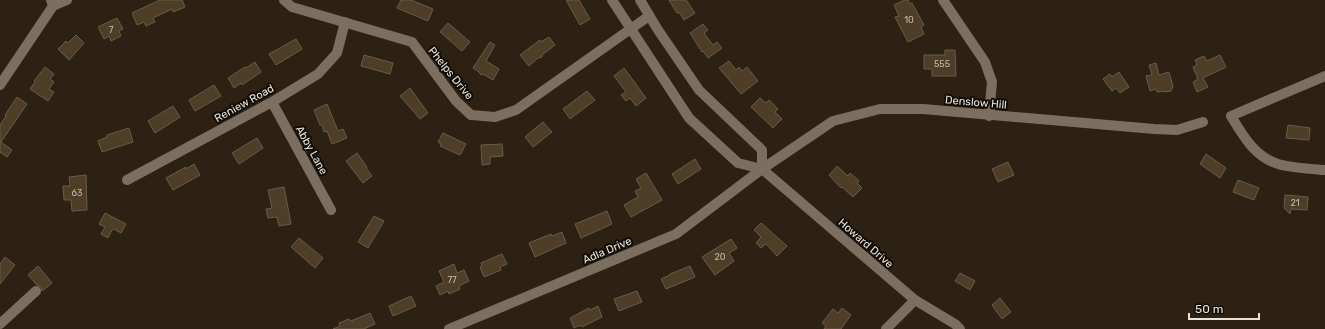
<svg xmlns="http://www.w3.org/2000/svg" width="1325" height="329" font-family="Rubik,sans-serif">
	<style>
		.building { fill: #4e3d27; stroke: #685c4c }
		.lines { fill: none; stroke-linecap: round; stroke-linejoin: round }
		.minor { stroke: #7d6f5f; stroke-width: 10 }
		.tertiary { stroke: #7d6f5f; stroke-width: 10 }
		.labels { text-anchor: middle; stroke-width: 4; stroke-linejoin: round; paint-order: stroke }
		.number-label { font-size: 9px; fill: #c3baac }
		.street-label { font-size: 11px; fill: #eae3d9; stroke: #100c06 }
	</style>
	<rect width="100%" height="100%" fill="#2c2113"/>
	<path class="building" d="M160 0H182L185 7 173 12 172 9 153 18 155 22 146 26 144 22 137 25 132 13Z
		M401 0H411L433 9 428 21 397 8Z
		M566 0H579L590 19 580 25Z
		M669 0H686L695 13 684 20 680 13H677Z
		M905 0H908L910 4 912 3 924 25 921 27 924 34 908 42 895 17 899 16 894 5Z
		M117 18 123 29 119 31 121 36 111 41 109 36 104 39 98 27Z
		M448 23 470 42 462 51 440 32Z
		M703 24 708 30 704 33 713 45 717 42 722 48 708 58 703 51 702 52 690 33Z
		M76 35 84 43 69 60 58 49 66 41 68 43Z
		M549 37 555 45 542 55V57L538 58 529 66 520 55 540 40 541 42Z
		M296 39 302 49 276 65 269 54Z
		M490 42 495 45 486 61 499 69 493 80 483 74 481 75 479 72 473 68Z
		M945 50H955L956 76H932V69H924V55H945Z
		M364 55 393 63 390 74 361 66Z
		M1220 55 1226 67 1203 78 1208 87 1197 92 1193 82 1198 79 1193 67 1197 65 1195 60 1204 56 1207 61Z
		M729 61 736 70 739 67 742 71 747 67 758 81 741 94 719 68Z
		M255 62 261 72 242 85 241 83 234 88 228 78 245 67 246 68Z
		M1156 63 1159 75 1169 72 1173 86 1171 91 1164 92 1163 91 1157 92 1156 89 1150 91 1146 76 1152 75 1149 65Z
		M45 67 54 74 50 79 54 82 49 89 54 92 48 101 30 89 35 82 34 81Z
		M624 68 646 98 636 106 630 98 626 101 621 95 626 92 614 76Z
		M1119 72 1129 87 1120 93 1116 88 1112 91 1103 79 1110 74 1112 77Z
		M214 85 221 96 195 111 189 100Z
		M410 88 428 113 420 119 400 96Z
		M587 91 595 100 570 119 563 109Z
		M17 97 27 104 1 142 12 150 7 157 0 152V125L6 116 5 115Z
		M760 98 766 103 769 100 778 109 775 112 782 119 773 128 751 107Z
		M327 104 338 131 343 129 347 138 332 144 327 131 324 132 322 125H320L314 110Z
		M173 106 180 117 155 133 148 121Z
		M543 122 552 132 533 147 525 137Z
		M1288 125 1310 128 1309 140 1286 138Z
		M129 128 133 142 102 152 98 141 107 137V135Z
		M443 133 466 144 460 155 440 146 441 144 438 142Z
		M257 138 263 148 239 164 232 153Z
		M502 144 503 156 490 157V164L482 165 481 145Z
		M357 153 367 167 366 168 372 176 363 183 346 161Z
		M1206 154 1226 168 1220 178 1200 164Z
		M695 159 701 169 678 184 672 174Z
		M1008 162 1014 175 998 182 992 169Z
		M194 164 200 175 173 190 166 178 186 167V169Z
		M837 166 848 176 850 173 859 181 857 183 862 188 853 197 842 187 841 188 829 175Z
		M646 173 662 200 631 217 624 205 638 197 635 191 641 188 636 179Z
		M86 175 87 210 72 211 71 200H64L63 186H70L69 177Z
		M1238 180 1259 188 1254 200 1233 192Z
		M284 187 291 224 279 226 277 217 268 218 266 209 272 208 268 190Z
		M1285 195 1308 197 1307 210 1291 209 1290 214 1284 208Z
		M607 211 612 224 581 238 575 224Z
		M105 213 126 224 121 233 114 229 112 230 108 238 101 234 105 227 99 224Z
		M374 216 384 221 368 248 358 242Z
		M761 223 787 246 777 256 766 244 761 248 756 243 761 237 754 230Z
		M562 232 566 243 535 257 529 243 551 234 552 236Z
		M299 238 323 258 315 268 291 247Z
		M731 239 737 248 729 253 734 261 715 275 702 257Z
		M502 254 507 264 500 267 501 270 484 277 480 267 482 266 481 263Z
		M5 257 15 265 0 284V264Z
		M454 264 457 273 464 270 469 281 459 286 460 289 449 294 448 291 440 295 436 286 444 282 439 271Z
		M38 266 52 283 42 291 41 287 37 285 28 275Z
		M690 266 695 277 666 289 661 279 670 275V274Z
		M960 273 975 281 970 290 955 281Z
		M637 291 642 302 619 311 614 299Z
		M411 296 416 306 393 316 389 306Z
		M1000 298 1011 312 1002 319 992 305Z
		M598 306 602 317 582 327 581 325 574 328 570 318 589 308 590 310Z
		M842 308 851 315 841 329H824L826 326 822 323 833 309 838 313Z
		M370 313 375 324 364 329H333L340 326 339 323 349 319 351 321Z"/>
	<g class="lines">
		<path class="minor" d="M284 0 292 7 412 42 456 101 471 115 495 117 516 110 649 16
			M943 0 985 62 992 82 989 116
			M53 6 67 0
			M1325 76 1231 116C1243 136 1255 157 1278 164 1291 168 1311 169 1325 170
			M0 85 53 6 51 0
			M272 102 331 210
			M127 180 272 102 318 74 337 53 345 22
			M0 324 36 291
			M449 329 676 234 762 169 833 121 880 109H923L1154 129 1177 130 1203 122
			M886 329 915 300"/>
		<path class="tertiary" d="M612 0 689 118 738 163 762 169 915 300 955 324 960 329
			M640 0 658 30 699 90 762 150V169"/>
	</g>
	<g class="labels">
		<g class="number-label">
			<text x="909" y="23">10</text>
			<text x="111" y="33">7</text>
			<text x="942" y="67">555</text>
			<text x="77" y="196">63</text>
			<text x="1295" y="206">21</text>
			<text x="720" y="260">20</text>
			<text x="452" y="283">77</text>
		</g>
		<g class="street-label">
			<text transform="translate(451 73) rotate(51)" y="4">Phelps Drive</text>
			<text transform="translate(976 102) rotate(5)" y="4">Denslow Hill</text>
			<text transform="translate(244 103) rotate(-29)" y="4">Reniew Road</text>
			<text transform="translate(312 150) rotate(61)" y="4">Abby Lane</text>
			<text transform="translate(866 243) rotate(41)" y="4">Howard Drive</text>
			<text transform="translate(607 250) rotate(-23)" y="4">Adla Drive</text>
		</g>
	</g>
	<path d="M1189 313v6h70v-6" fill="none" stroke="#eae3d9" stroke-width="2"/>
	<text x="1195" y="313" font-size="12" fill="#eae3d9" stroke="#100c06" stroke-width="3" paint-order="stroke">50 m</text>
</svg>
